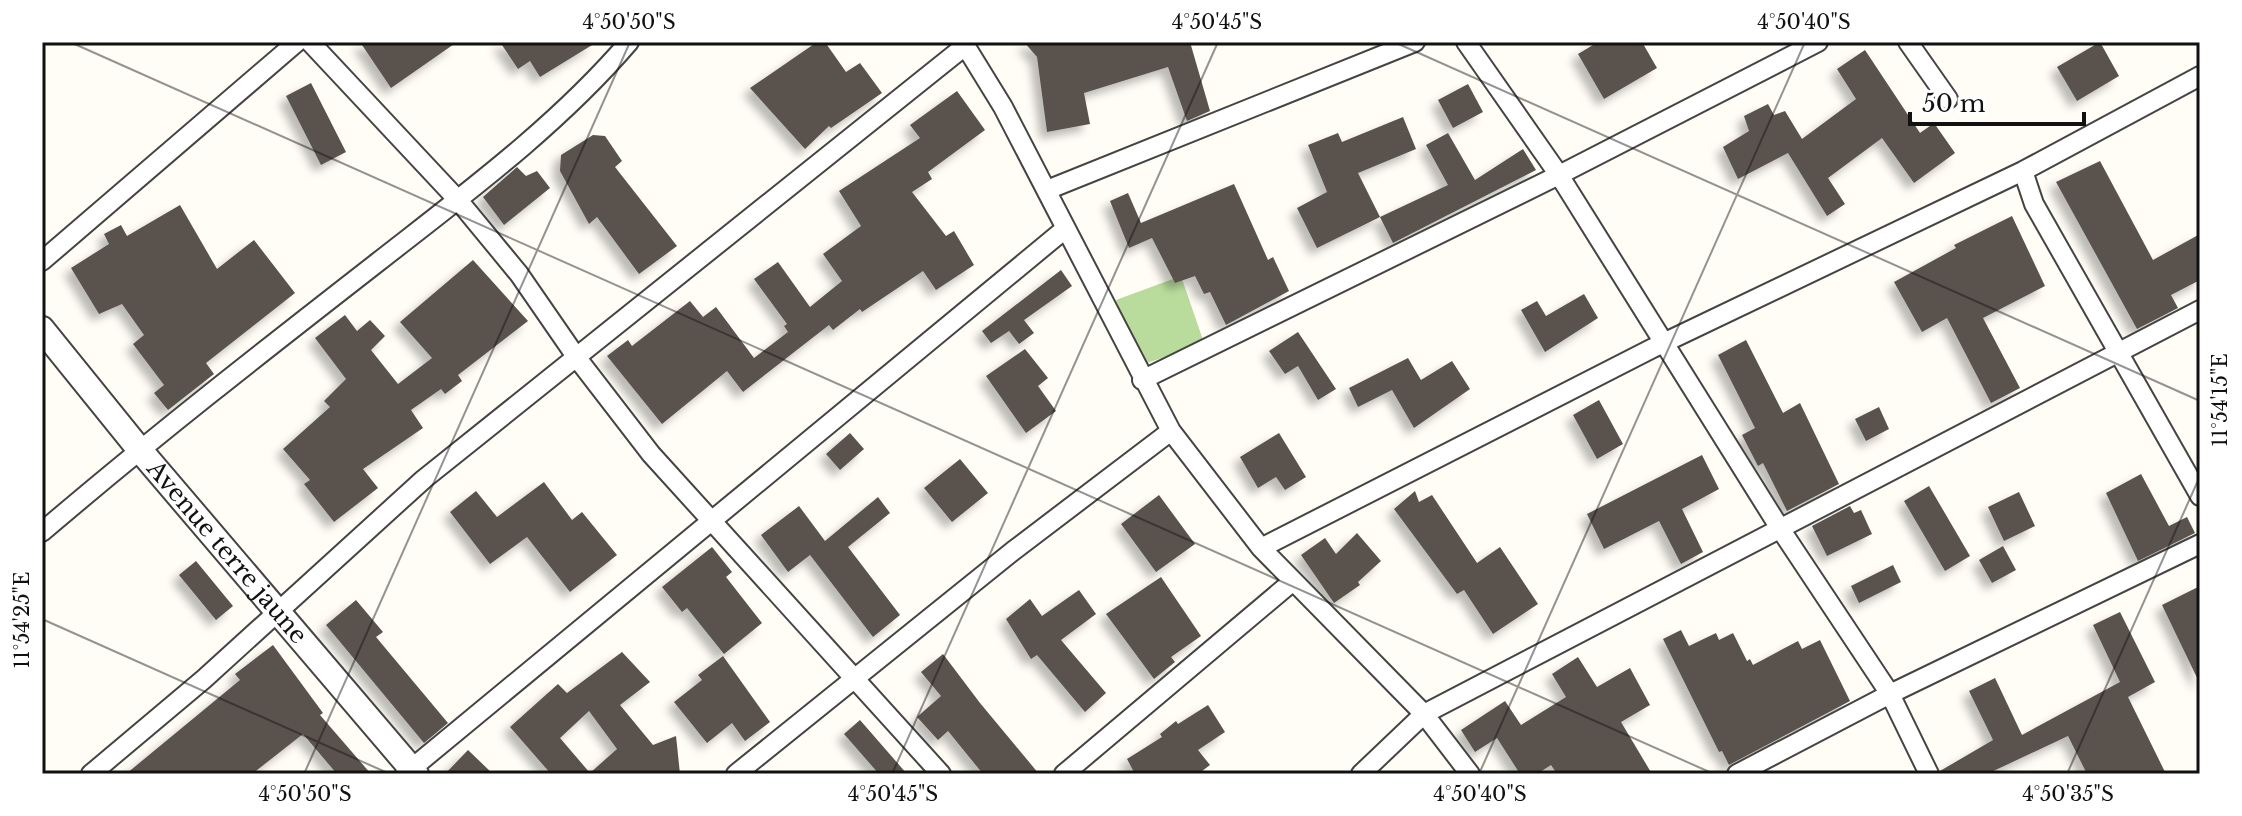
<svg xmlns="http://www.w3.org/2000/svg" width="2242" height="816" font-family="'Libre Baskerville',serif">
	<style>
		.forest { fill: #b9dc9c }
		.building { fill: #5a524d; fill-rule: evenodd; filter: url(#shadow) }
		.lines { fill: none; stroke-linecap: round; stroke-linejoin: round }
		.minor-casing { stroke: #444; stroke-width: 22 }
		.tertiary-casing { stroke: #444; stroke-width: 28 }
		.minor { stroke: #fff; stroke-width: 18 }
		.tertiary { stroke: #fff; stroke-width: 24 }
		.ticks { fill: none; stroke: #111; stroke-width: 2; stroke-opacity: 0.45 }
		.labels { text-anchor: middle; stroke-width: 8; stroke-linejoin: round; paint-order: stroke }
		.street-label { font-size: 24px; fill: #111; stroke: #fff }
		.neatline { fill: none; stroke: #111; stroke-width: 3 }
		.ticks-label { font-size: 20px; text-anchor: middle; fill: #111 }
	</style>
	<defs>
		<filter id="shadow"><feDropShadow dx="-7" dy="7" stdDeviation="4" flood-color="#0004"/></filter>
	</defs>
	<rect width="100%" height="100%" fill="#fffdf5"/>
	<path class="forest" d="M1181 276 1204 343 1139 366 1116 300Z"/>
	<path class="building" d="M360 42H457L391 88Z
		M500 42H597L540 77 530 61 518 69Z
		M817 42H825L846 72 860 63 882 93 831 128 829 126 805 149 750 88Z
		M1024 42H1190L1210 111 1187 121 1168 67 1084 93 1090 124 1047 132 1037 57Z
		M1598 42H1642L1657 68 1604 99 1578 54Z
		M2100 42 2119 76 2077 101 2057 67Z
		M1865 50 1920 133 1934 123 1955 153 1914 183 1882 138 1828 178 1845 204 1827 216 1788 153 1738 179 1723 147 1749 131 1744 116 1768 104 1774 115 1785 111 1802 139 1856 99 1837 69Z
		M311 83 346 152 321 165 286 96Z
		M1468 84 1483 112 1453 128 1438 100Z
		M957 91 985 130 928 172 932 179 912 192 946 236 954 231 974 265 936 290 923 271 862 312 860 309 833 330 829 325 743 392 727 371 662 424 607 356 628 340 632 346 690 301 703 317 716 307 754 358 788 332 784 326 787 324 754 279 778 262 810 307 842 281 823 254 861 226 839 191 920 138 910 125Z
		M1403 117 1416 149 1358 173 1380 217 1317 248 1297 208 1327 192 1308 145 1338 133 1342 142Z
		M1448 133 1475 180 1523 149 1536 170 1393 243 1380 217 1448 185 1426 145Z
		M593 135 605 136 622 161 615 167 677 246 639 274 597 217 589 224 560 171 561 155Z
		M2100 161 2153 260 2200 234V280L2171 295 2178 308 2137 329 2056 182Z
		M517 167 526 176 537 171 550 188 504 225 483 197Z
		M1234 184 1268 260 1273 257 1289 291 1226 325 1210 292 1204 294 1195 276 1175 283 1152 238 1129 248 1110 201 1128 193 1141 223Z
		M180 205 217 269 254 240 295 293 206 363 214 374 168 410 154 393 164 385 133 344 144 335 122 304 99 314 71 268 109 244 104 234 121 225 127 236Z
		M2012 216 2045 286 1983 318 2020 388 1991 403 1947 318 1922 332 1894 282 1956 248 1954 245Z
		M473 260 528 321 458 375 462 381 445 394 441 389 411 410 423 428 363 469 378 488 334 522 304 484 310 480 283 449 330 407 324 401 346 379 315 338 345 315 357 331 370 320 385 336 371 350 398 384 432 358 400 322Z
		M1061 270 1072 286 1024 320 1034 333 1019 344 1009 331 991 343 982 331Z
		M1584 294 1598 318 1545 352 1521 310 1537 301 1546 316Z
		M1298 332 1336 389 1318 400 1298 366 1285 374 1269 351Z
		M1746 340 1783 413 1800 403 1839 484 1787 511 1763 463 1758 466 1742 435 1755 428 1718 355Z
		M1025 349 1048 378 1038 386 1056 411 1026 433 986 376Z
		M1408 358 1421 380 1452 361 1470 389 1414 428 1392 390 1358 407 1349 388Z
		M1599 400 1623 444 1597 459 1573 415Z
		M1879 407 1889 429 1866 441 1855 419Z
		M850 433 864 449 840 470 826 454Z
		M1279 433 1306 477 1285 490 1276 477 1258 488 1240 457Z
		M1702 455 1719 489 1682 509 1703 552 1681 564 1659 521 1604 549 1587 514Z
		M960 459 988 493 952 522 924 488Z
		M2141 474 2169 526 2187 517 2195 533 2138 561 2106 493Z
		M544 482 572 520 582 512 617 555 570 592 527 537 490 564 450 512 476 491 497 517Z
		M1929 486 1970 556 1945 571 1904 501Z
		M1415 491 1419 502 1432 495 1477 563 1500 547 1538 604 1493 634 1464 590 1457 594 1394 509Z
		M2019 492 2035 526 2004 541 1988 507Z
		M1159 495 1195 544 1156 572 1121 524Z
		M878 497 890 513 848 547 900 615 873 637 810 555 788 572 761 535 799 506 825 541Z
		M1850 506 1854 513 1861 510 1872 534 1827 556 1812 526Z
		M1357 533 1381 561 1358 582 1360 585 1334 603 1301 555 1325 538 1336 554Z
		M2003 546 2016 570 1992 583 1979 560Z
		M712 547 732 572 726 577 762 623 724 654 687 608 682 612 662 587Z
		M196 561 233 606 216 620 179 575Z
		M1893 565 1901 582 1859 603 1851 586Z
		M1161 577 1201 636 1171 657 1175 662 1154 679 1106 614Z
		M2200 586V684L2162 605Z
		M1079 590 1096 614 1061 640 1106 693 1085 712 1037 655 1031 659 1006 619 1030 599 1042 616Z
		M356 600 383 632 376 637 448 723 424 743 326 625Z
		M2120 612 2155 682 2128 697 2166 774H2087L2068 736 1987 774H1941L1940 771 1993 740 1969 691 1995 678 2022 735 2120 682 2093 625Z
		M1681 630 1689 646 1716 633 1719 640 1733 633 1747 661 1750 659 1753 665 1798 641 1802 649 1820 640 1850 701 1729 765 1722 751 1719 752 1663 639Z
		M273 645 323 713 320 715 371 774H337L303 734 252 774H126L240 680 235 674Z
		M622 652 650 682 620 705 653 745 676 736 680 774H551L510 727 558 684 567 693ZM589 711 617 749 590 773 560 738Z
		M943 654 980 703 1039 774H983L948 731 938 740 917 717 941 696 921 672Z
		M723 656 770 722 745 741 732 723 707 743 674 702 702 680 698 675Z
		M1578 657 1597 687 1630 668 1650 705 1621 722 1652 774H1557L1551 765 1537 774H1520L1497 738 1475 752 1461 730 1505 701 1521 725 1566 697 1552 674Z
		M1208 705 1225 732 1198 750 1210 765 1198 774H1135L1127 759 1162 737 1160 734 1176 721 1178 724Z
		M860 720 907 774H879L844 734Z
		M468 750 493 774H445Z"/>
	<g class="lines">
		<g class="minor-casing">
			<path id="minor" d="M310 42 458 200 519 274 577 358 651 454 941 774
				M963 42 1003 107 1171 431 1261 548 1424 714 1470 774
				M1466 42 1559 175 1781 530 1890 694 1929 774
				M1908 42 1948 99
				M2023 171 2034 204 2200 496
				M1047 190 1415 42
				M42 261 297 42
				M1142 380 1559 175 1818 42
				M42 532C152 438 265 350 378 262 465 194 557 126 629 42
				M1261 548 1653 348 2023 171 2200 76
				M91 774 204 679 424 479 965 46
				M405 774 1065 229
				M736 774 1013 551 1171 431
				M1064 774 1293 581
				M1361 774 1424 714 2200 310
				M1737 774 1890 694 2200 544"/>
		</g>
		<g class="tertiary-casing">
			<g id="tertiary">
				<path id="s1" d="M42 329 139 449 416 774"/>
			</g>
		</g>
		<use href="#minor" class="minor"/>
		<use href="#tertiary" class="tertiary"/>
	</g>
	<path class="ticks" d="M70 42 1714 774M1394 42 2200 401M42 619 390 774M304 774 630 42M892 774 1218 42M1479 774 1805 42M2067 774 2200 476"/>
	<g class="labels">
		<g class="street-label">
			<text dy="8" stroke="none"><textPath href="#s1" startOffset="290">Avenue terre jaune</textPath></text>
		</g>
	</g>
	<rect width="2242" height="816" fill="none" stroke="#ffffff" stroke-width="88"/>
	<path d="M1910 112v12h174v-12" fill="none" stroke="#111111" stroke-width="4"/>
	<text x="1922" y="112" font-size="24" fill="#111111" stroke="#ffffff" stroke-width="6" paint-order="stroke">50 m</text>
	<rect x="44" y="44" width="2154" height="728" class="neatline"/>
	<g class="ticks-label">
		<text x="629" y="29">4°50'50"S</text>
		<text x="1217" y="29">4°50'45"S</text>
		<text x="1804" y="29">4°50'40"S</text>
		<text transform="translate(2220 400) rotate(-90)" y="7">11°54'15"E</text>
		<text transform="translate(22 620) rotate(-90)" y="7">11°54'25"E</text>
		<text x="305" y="801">4°50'50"S</text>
		<text x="893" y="801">4°50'45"S</text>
		<text x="1480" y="801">4°50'40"S</text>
		<text x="2068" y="801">4°50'35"S</text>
	</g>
</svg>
